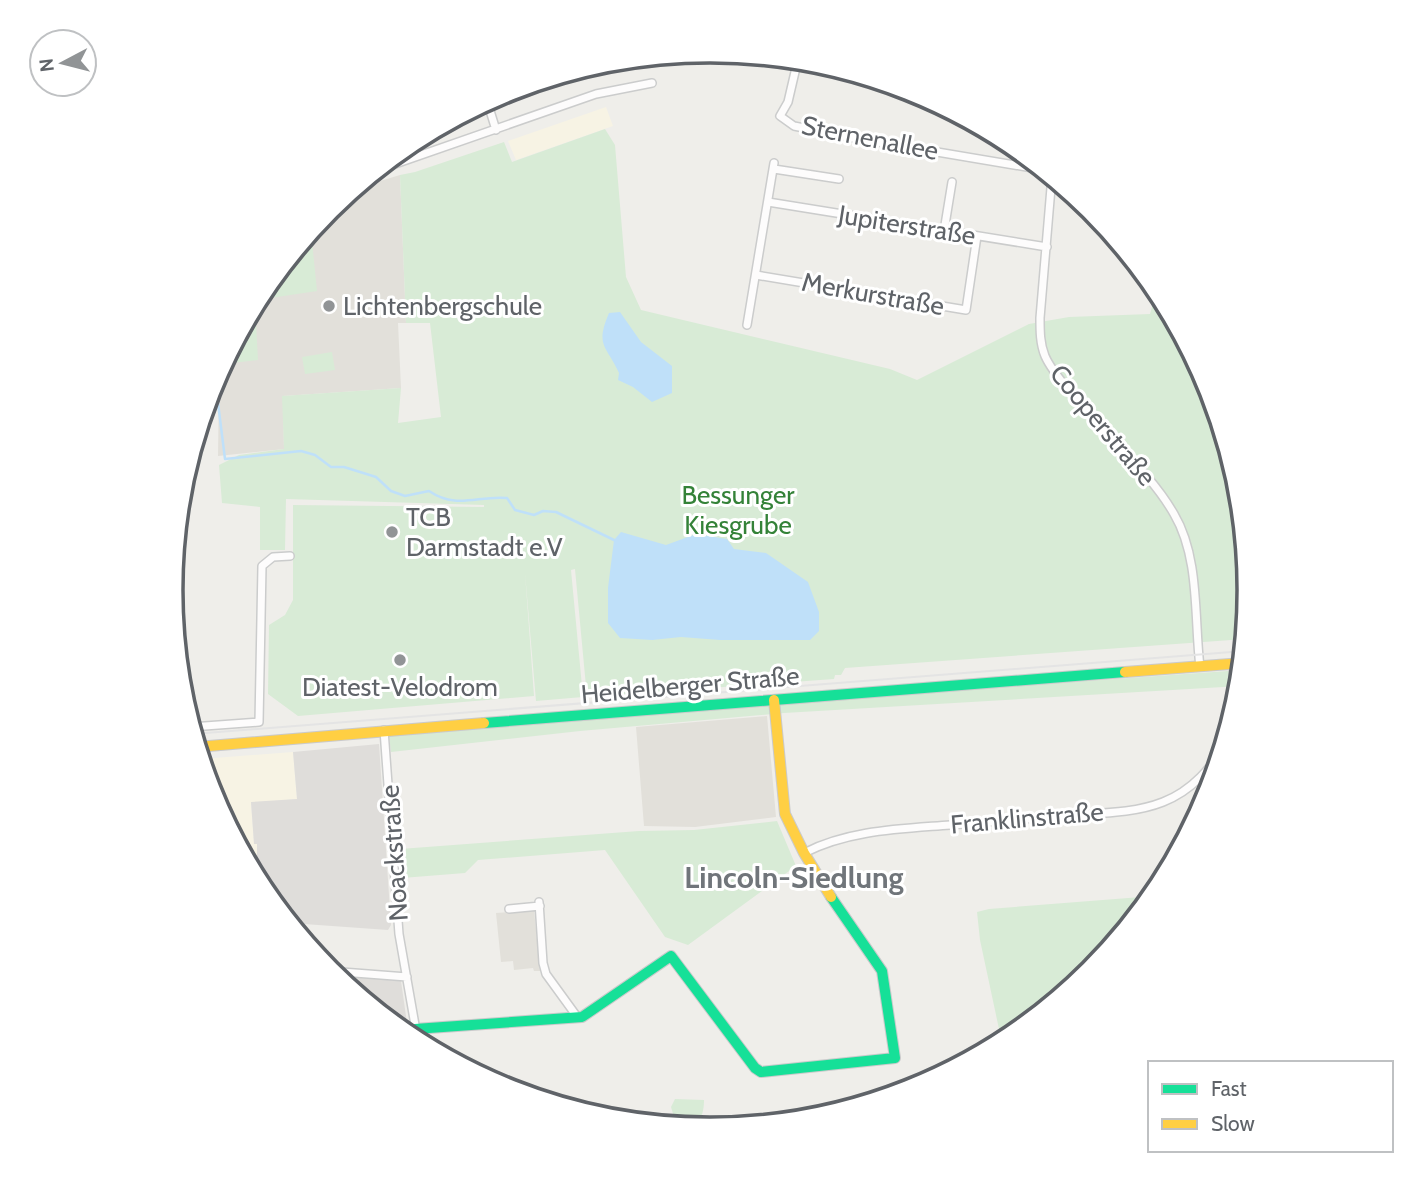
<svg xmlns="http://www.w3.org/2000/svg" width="1421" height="1180" font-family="Cabin,sans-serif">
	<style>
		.commercial { fill: #f7f3e4 }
		.industrial { fill: #dfddda }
		.education { fill: #e2e0da }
		.green { fill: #d8ebd6 }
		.water { fill: #bfe0f9 }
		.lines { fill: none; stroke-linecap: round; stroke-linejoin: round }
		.stream { stroke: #bfe0f9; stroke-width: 2.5 }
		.street-casing { stroke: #cbcccc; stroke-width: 10 }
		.fast-casing { stroke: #cacacb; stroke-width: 12 }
		.slow-casing { stroke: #cacacb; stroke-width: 12 }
		.street { stroke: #fdfcfc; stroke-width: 7 }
		.fast { stroke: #16e098; stroke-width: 10 }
		.slow { stroke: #ffcf43; stroke-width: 10 }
		.tram { stroke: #e4e4e4; stroke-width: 2 }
		.poi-dot { fill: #919496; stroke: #fff; stroke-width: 2.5 }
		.labels { text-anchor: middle; stroke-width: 6; stroke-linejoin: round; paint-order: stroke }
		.street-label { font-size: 26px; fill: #5f6368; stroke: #fff }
		.poi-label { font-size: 26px; fill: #5f6368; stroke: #fff; text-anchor: start }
		.park-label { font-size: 26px; fill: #348238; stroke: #fff }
		.quarter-label { font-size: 30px; font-weight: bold; fill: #70757a; stroke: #fff }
		.rim { fill: none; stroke: #5f6368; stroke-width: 3.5 }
	</style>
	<rect width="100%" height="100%" fill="#efeeea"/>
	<path class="commercial" d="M606 107 613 126 516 160 508 141Z
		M293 752 297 799 251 803 254 843 257 844V880L212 796 201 759Z"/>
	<path class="industrial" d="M379 744 391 925 388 930 290 923 257 880V844H254L251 802 297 799 293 752Z
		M333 975 401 981 409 1037Z"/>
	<path class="education" d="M400 175 406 323H398L401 388 283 396 284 449 218 456 219 387 216 376 262 290 329 208 354 189Z
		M767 716 776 817 695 827 644 826 636 727Z
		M534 910 540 971H534L533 968 514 970 513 961 501 962 496 913Z"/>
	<path class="green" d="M605 129 615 145 626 277 641 310 890 369 917 380 1029 324 1069 317 1150 314 1157 289 1209 384 1239 485 1250 590 1245 639 845 668 841 675H835L834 679 587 697 575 569 571 570 583 697 536 701 525 573 534 696 298 716 268 694 269 625 285 615 293 600V505L484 507V505L286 499 285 550H260V507L222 503 219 465 239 455 284 449 282 396 401 388 398 423 441 417 430 323H406L400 175 415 172 504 142 512 162Z
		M311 231 317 291 257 300 262 290Z
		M255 305 258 360 223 364Z
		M332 352 335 370 305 374 302 357Z
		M1242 670 1240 686 784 713 580 731 391 752 389 736 891 695Z
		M777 821 796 866 688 945 665 937 605 850 478 860 465 873 402 878 400 849 639 831 694 830Z
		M1154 896 1092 972 1002 1043 980 940 977 912 989 909Z
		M675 1099 704 1100C704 1110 702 1120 694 1126L681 1123V1118L674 1117 671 1107Z"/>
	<path class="water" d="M620 312 641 342 672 366V393L652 402 633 387 618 380 619 373C606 345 595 346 609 313Z
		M621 532 666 545 696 534 727 539 734 549 766 553 808 582 819 612V631L810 640H720L681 637 652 640 620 638 608 623V588L614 540Z"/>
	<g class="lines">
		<path class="stream" d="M215 379 225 459 301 451 315 455 331 467H344L376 477 391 491 405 496 429 491C457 510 478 495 507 498L515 510 534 515 543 511 556 512 614 540"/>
		<g class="street-casing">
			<path id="street" d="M798 59 788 102 780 116 794 126 854 138 1044 170
				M487 101 496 130
				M774 169 839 179
				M375 171 596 94 652 83
				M1052 176 1040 318C1040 331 1040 344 1045 356 1051 370 1063 383 1073 395 1104 435 1149 470 1174 514 1200 558 1194 618 1200 667
				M768 202 1047 247
				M944 231 952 182
				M756 275 966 310 977 236
				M747 325 774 163
				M175 626 181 530 180 498
				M1232 719 1235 696 1233 664
				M191 727 259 722 262 566 273 557 290 556
				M384 730 399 934 418 1042
				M804 853C849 830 900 829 950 825 991 822 1032 818 1073 815 1103 813 1135 813 1163 802 1191 791 1214 767 1226 740
				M539 902 543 963 546 974 578 1018
				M509 909 540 906
				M329 971 407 977"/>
		</g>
		<g class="fast-casing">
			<path id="fast" d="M484 723 1125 672
				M415 1029 582 1017 671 956 755 1068 761 1072 895 1058 882 971 831 897"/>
		</g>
		<g class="slow-casing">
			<path id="slow" d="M1125 672 1243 663
				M774 700 785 814 804 853 831 897
				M197 747 484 723"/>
		</g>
		<use href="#street" class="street"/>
		<use href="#fast" class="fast"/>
		<use href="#slow" class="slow"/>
		<path class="tram" d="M193 734 1244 651"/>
	</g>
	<g class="poi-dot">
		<circle cx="329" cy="306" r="7"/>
		<circle cx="392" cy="532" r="7"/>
		<circle cx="400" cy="660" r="7"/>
	</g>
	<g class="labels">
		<g class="street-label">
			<text transform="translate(870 138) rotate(11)" y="9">Sternenallee</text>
			<text transform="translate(907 225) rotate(9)" y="9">Jupiterstraße</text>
			<text transform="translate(873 294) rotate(10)" y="9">Merkurstraße</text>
			<text transform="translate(1103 425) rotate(50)" y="9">Cooperstraße</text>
			<text transform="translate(690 685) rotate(-5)" y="9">Heidelberger Straße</text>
			<text transform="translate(1027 818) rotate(-5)" y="9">Franklinstraße</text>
			<text transform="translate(394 853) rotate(-94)" y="9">Noackstraße</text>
		</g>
		<g class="poi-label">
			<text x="343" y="315">Lichtenbergschule</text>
			<text x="406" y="526">TCB<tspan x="406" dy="30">Darmstadt e.V</tspan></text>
			<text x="400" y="696" text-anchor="middle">Diatest-Velodrom</text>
		</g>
		<g class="park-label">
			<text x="738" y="504">Bessunger<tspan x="738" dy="30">Kiesgrube</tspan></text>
		</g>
		<g class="quarter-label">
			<text x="794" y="888">Lincoln-Siedlung</text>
		</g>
	</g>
	<path d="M0 0H1421V1180H0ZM183 590a527 527 0 1 1 1054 0a527 527 0 1 1-1054 0Z" fill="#fff" fill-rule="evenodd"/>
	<path class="rim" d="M183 590a527 527 0 1 1 1054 0a527 527 0 1 1-1054 0Z"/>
	<rect x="1148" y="1061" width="245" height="91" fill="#ffffff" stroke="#bfc1c3" stroke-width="2"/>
	<rect x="1162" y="1084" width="35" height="10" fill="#16e098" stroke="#bfc1c3" stroke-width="2"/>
	<text x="1211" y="1096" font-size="21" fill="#5f6368">Fast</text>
	<rect x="1162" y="1119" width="35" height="10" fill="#ffcf43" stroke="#bfc1c3" stroke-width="2"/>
	<text x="1211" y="1131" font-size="21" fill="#5f6368">Slow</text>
	<g transform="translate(63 63) rotate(263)"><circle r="33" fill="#ffffff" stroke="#bfc1c3" stroke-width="2"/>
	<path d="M0-5L12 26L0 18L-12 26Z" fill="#919496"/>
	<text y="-10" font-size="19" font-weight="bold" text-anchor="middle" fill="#5f6368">N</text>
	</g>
</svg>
